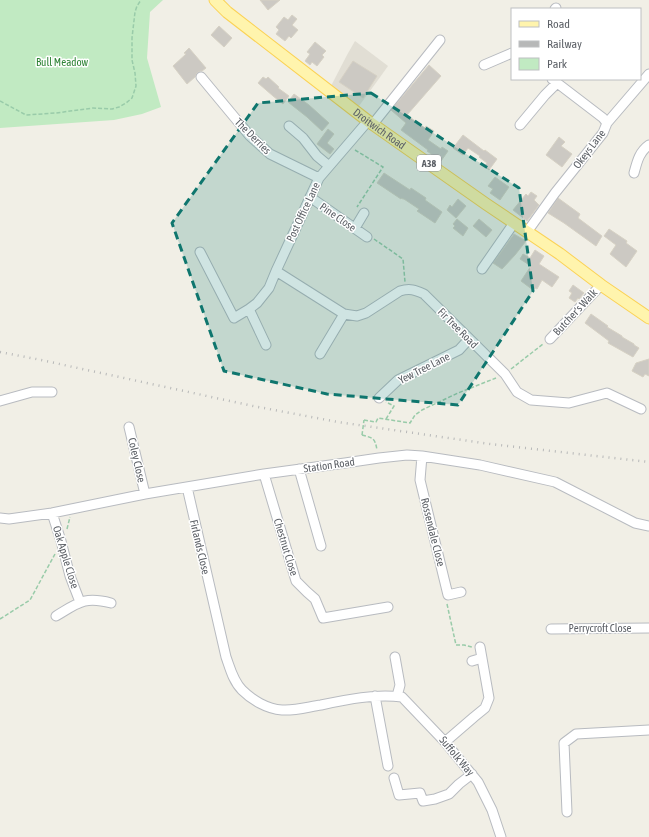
<svg xmlns="http://www.w3.org/2000/svg" width="649" height="837" font-family="'Asap Condensed',sans-serif">
	<style>
		.education { fill: #e1ded4 }
		.green { fill: #c1eac2 }
		.building { fill: #ccc9c3; stroke: #d6d1c4 }
		.lines { fill: none; stroke-linecap: round; stroke-linejoin: round }
		.minor-casing { stroke: #b8bbc0; stroke-width: 11 }
		.major-casing { stroke: #fbd255; stroke-width: 13 }
		.path { stroke: #99cba9; stroke-width: 1.5; stroke-dasharray: 4 2; stroke-linecap: butt }
		.minor { stroke: #fff; stroke-width: 9 }
		.major { stroke: #fff4ad; stroke-width: 11 }
		.rail { stroke: #b7b8b8; stroke-width: 2.5; stroke-dasharray: 1 5; stroke-linecap: butt }
		.path-bridge { stroke: #99cba9; stroke-width: 1.5; stroke-dasharray: 4 2; stroke-linecap: butt }
		.marked { fill: #0f766e; fill-opacity: 0.2; stroke: #0f766e; stroke-width: 3; stroke-dasharray: 8 5; stroke-linejoin: round }
		.labels { text-anchor: middle; stroke-width: 3; stroke-linejoin: round; paint-order: stroke }
		.shield { fill: #fff; stroke: #8e9095; stroke-width: 1 }
		.shield-label { font-size: 10px; font-weight: bold; fill: #5d6167 }
		.park-label { font-size: 11px; fill: #2f8436; stroke: #fff }
		.street-label { font-size: 11px; fill: #5d6167; stroke: #fff }
	</style>
	<rect width="100%" height="100%" fill="#f1efe6"/>
	<path class="education" d="M355 41 388 66 378 80 359 106 331 86 347 55Z"/>
	<path class="green" d="M0 0H163L150 12 147 58 161 107 142 114 114 120 0 128Z"/>
	<path class="building" d="M260 0H280L268 10Z
		M292 15 297 19 292 25 298 30 291 38 289 36 285 41 276 34 279 30 276 27 284 17 288 20Z
		M219 26 232 38 224 47 211 35Z
		M315 42 326 51 322 55 324 57 317 66 312 62 310 65 305 61 310 54 307 52Z
		M189 48 206 68 202 71H200L197 73 195 77 187 84 173 66 186 54 184 53Z
		M353 61 377 76 363 98 339 82Z
		M429 65 441 76 407 115 425 128 426 126 434 131 428 140 441 149 442 147 448 151 441 161 427 151 428 150 401 130 406 123 391 110Z
		M263 77 266 79 268 77 279 87 278 88 289 96 283 104 273 96 258 83Z
		M294 94 309 105 329 123 322 131 307 117 288 102Z
		M328 129 334 134 327 143 334 149 330 154 317 144Z
		M463 135 484 151 485 150 497 159 489 170 484 166 487 163 479 157 480 156 468 148 463 155 453 148Z
		M559 137 565 142 561 146 572 154 562 167 546 155Z
		M384 173 410 190 411 188 426 198 425 200 442 212 435 223 417 211 419 209 404 199H403L401 198V199L377 183Z
		M495 177 509 187 500 200 490 193 493 189 488 186Z
		M531 192 537 196 534 200 539 205 527 221 513 210 526 194 528 196Z
		M558 198 580 214 578 218 602 236 596 246 564 223 548 213Z
		M458 199 466 206 456 218 447 210 450 205 452 207Z
		M457 219 468 228 463 236 453 228 455 226 453 224Z
		M479 219 492 230 486 237 473 226Z
		M609 229 627 241 626 243 637 251 626 267 610 254 616 245 604 236Z
		M514 234 526 241 515 255 502 269 493 263Z
		M535 250 544 256 539 264 559 277 552 287 542 280 537 289 535 288 533 290 521 281 531 266 520 259 523 254 530 258Z
		M573 285 584 293 579 299 578 298 575 302 569 298 572 293 569 291Z
		M591 314 608 326 607 327 622 336V337L634 344V345L639 348 633 357 608 343 609 341 585 323Z
		M649 359V376L645 374 643 377 632 371 636 363Z"/>
	<g class="lines">
		<g class="minor-casing">
			<path id="minor" d="M555 9 556 8
				M484 65 512 53
				M201 77 250 136 270 154 319 178
				M607 123 649 74
				M373 124 440 40
				M520 125 545 95 557 83
				M289 126 303 138 317 156 329 166
				M634 173C637 162 639 152 649 145
				M310 197 367 237
				M355 228 364 213
				M527 232 555 193 603 133 607 123 603 118 552 79
				M200 252 234 318 249 309 266 345
				M482 269 514 223
				M276 271 344 314 357 316 366 313 400 291C410 288 415 290 424 294L505 374 517 392 531 400 569 403 607 393 641 409
				M249 309 257 303 269 288 276 271 319 178 368 121
				M550 339 601 285
				M320 354 344 314
				M379 398 398 380 459 350 469 339
				M0 401 32 392H52
				M129 427 145 494
				M422 456 420 480 448 595 461 592
				M299 469 321 546
				M264 474 296 581 307 592 315 599 323 618 388 607
				M187 487 226 657C230 668 233 681 242 690 252 700 267 709 282 710 294 711 308 707 321 705 349 699 374 694 402 697L445 742 478 782 492 810 501 837
				M52 513 61 541 70 576 80 602
				M0 518 9 519 52 513 145 494 264 474 345 463 379 458 407 455 422 456 480 465 555 482 635 523 649 526
				M56 616C78 603 84 596 111 603
				M551 629 649 628
				M395 657 400 685 397 696
				M472 661 482 658
				M375 696 388 766
				M445 742 474 717 485 708 489 698 480 647
				M394 778 399 795 420 793 423 801 435 799 449 794 459 784 472 774
				M567 812 564 743 576 734 649 730"/>
		</g>
		<g class="major-casing">
			<g id="major">
				<path id="s1" d="M215 0 227 12 368 121 486 204 560 254 601 285 649 318"/>
			</g>
		</g>
		<path class="path" d="M0 101 26 115 56 113 93 108 112 109 119 107 126 103 132 98 136 86 135 73 132 60V38L135 12 137 6 141 0
			M355 150 383 167 357 207
			M374 239 403 259 405 282
			M511 369 543 344
			M386 419 394 406 386 402
			M364 420 376 422 378 418 410 423 415 415 422 410 458 393 496 378
			M362 435C373 438 375 438 377 450
			M67 529 70 517
			M447 604 456 645H464L472 647
			M0 619 30 600 55 554"/>
		<use href="#minor" class="minor"/>
		<use href="#major" class="major"/>
		<path class="rail" d="M0 352 41 360 253 406 338 422 490 444 649 462"/>
		<path class="path-bridge" d="M362 435 364 420"/>
	</g>
	<path class="marked" d="M371 93 519 188 533 291 458 405 327 394 224 371 172 223 258 103Z"/>
	<g class="labels">
		<rect class="shield" x="417" y="155" width="24" height="16" rx="3"/>
		<g class="shield-label">
			<text x="429" y="167">A38</text>
		</g>
		<g class="park-label">
			<text x="62" y="66">Bull Meadow</text>
		</g>
		<g class="street-label">
			<text dy="4" stroke="none"><textPath href="#s1" startOffset="209">Droitwich Road</textPath></text>
			<text transform="translate(253 136) rotate(45)" y="4">The Derries</text>
			<text transform="translate(589 149) rotate(-53)" y="4">Okeys Lane</text>
			<text transform="translate(303 212) rotate(-65)" y="4">Post Office Lane</text>
			<text transform="translate(338 217) rotate(35)" y="4">Pine Close</text>
			<text transform="translate(575 312) rotate(-47)" y="4">Butcher's Walk</text>
			<text transform="translate(458 328) rotate(45)" y="4">Fir Tree Road</text>
			<text transform="translate(424 368) rotate(-27)" y="4">Yew Tree Lane</text>
			<text transform="translate(137 460) rotate(77)" y="4">Coley Close</text>
			<text transform="translate(329 465) rotate(-8)" y="4">Station Road</text>
			<text transform="translate(433 532) rotate(76)" y="4">Rossendale Close</text>
			<text transform="translate(200 547) rotate(77)" y="4">Firlands Close</text>
			<text transform="translate(286 547) rotate(73)" y="4">Chestnut Close</text>
			<text transform="translate(66 557) rotate(73)" y="4">Oak Apple Close</text>
			<text x="600" y="632">Perrycroft Close</text>
			<text transform="translate(457 756) rotate(50)" y="4">Suffolk Way</text>
		</g>
	</g>
	<rect x="511" y="8" width="130" height="72" fill="#ffffff" stroke="#bec0c2"/>
	<rect x="519" y="21" width="20" height="6" fill="#fff4ad" stroke="#bec0c2"/>
	<text x="547" y="28" font-size="12" fill="#5d6167">Road</text>
	<rect x="519" y="41" width="20" height="6" fill="#b7b8b8" stroke="#bec0c2"/>
	<text x="547" y="48" font-size="12" fill="#5d6167">Railway</text>
	<rect x="519" y="58" width="20" height="12" fill="#c1eac2" stroke="#bec0c2"/>
	<text x="547" y="68" font-size="12" fill="#5d6167">Park</text>
</svg>
